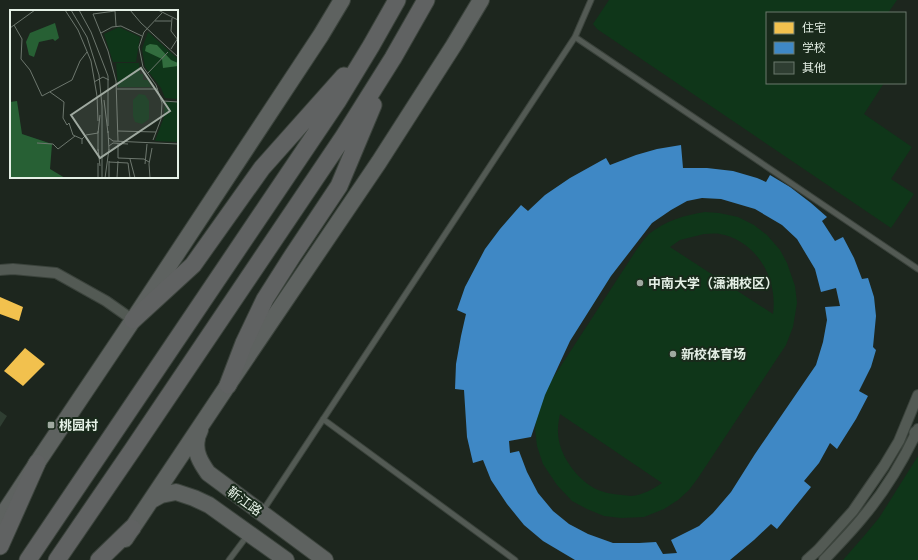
<svg xmlns="http://www.w3.org/2000/svg" width="918" height="560" font-family="Lato,'Noto Sans SC',sans-serif">
	<style>
		.green { fill: #0f3619; fill-rule: evenodd }
		.homes { fill: #f2c14e }
		.schools { fill: #3f88c5; fill-rule: evenodd }
		.building { fill: #2f3e32 }
		.lines { fill: none; stroke-linecap: round; stroke-linejoin: round }
		.service-casing { stroke: #3b433c; stroke-width: 7 }
		.minor-casing { stroke: #3b433c; stroke-width: 12 }
		.tertiary-casing { stroke: #3b433c; stroke-width: 15 }
		.primary-casing { stroke: #3b433c; stroke-width: 18 }
		.trunk-casing { stroke: #3b433c; stroke-width: 19 }
		.service { stroke: #535a54; stroke-width: 5 }
		.minor { stroke: #535a54; stroke-width: 10 }
		.tertiary { stroke: #535a54; stroke-width: 13 }
		.primary { stroke: #5e6260; stroke-width: 16 }
		.trunk { stroke: #606262; stroke-width: 17 }
		.poi-dot { fill: #9fa9a0; stroke: #192a1b; stroke-width: 1.5 }
		.labels { text-anchor: middle; stroke-width: 4; stroke-linejoin: round; paint-order: stroke }
		.poi-label { font-size: 13px; font-weight: bold; fill: #e5f0e6; stroke: #192a1b; text-anchor: start }
		.street-label { font-size: 13px; fill: #e5f0e6; stroke: #192a1b }
		.inset-road { fill: none; stroke: #6d776e; stroke-width: 1 }
		.view { fill: #9fa9a0; fill-opacity: 0.15; stroke: #9fa9a0; stroke-width: 2 }
		.inset-edge { fill: none; stroke: #e5f0e6; stroke-width: 2 }
	</style>
	<rect width="100%" height="100%" fill="#1d261e"/>
	<path class="green" d="M609 0H897L888 13H767V83H884L864 114 912 147 891 179 914 194 891 228 597 29 593 24Z
		M705 212 719 213 738 217 754 225 767 235 780 250 787 263 795 286 797 303 793 327 786 345 780 354 698 478 689 490 678 500 664 509 644 517 621 518 604 516 587 509 572 501 557 485 543 464 537 446 535 429 537 410 551 381 635 252C639 246 644 239 649 234 665 221 685 215 705 212ZM704 234C709 234 715 233 720 234 757 241 778 279 773 314L670 247 680 240ZM560 414 662 483C653 489 643 495 631 496 629 496 625 495 622 495 615 494 608 494 601 491 582 485 563 461 559 441 557 432 558 423 560 414Z
		M918 456V560H843L864 536 879 518Z"/>
	<path class="homes" d="M0 297 23 307 19 321 0 314Z
		M25 348 45 364 23 386 4 371Z"/>
	<path class="schools" d="M681 145 683 168H707L733 171 757 178 766 182 770 175 790 187 811 203 827 217 822 221 835 241 843 237 854 258 862 279 868 278 874 297 876 316 873 347 876 350 871 367 859 391 868 396 856 419 837 449 830 443 819 463 804 481 811 487 777 529 771 524 754 540 730 560H575L543 541 524 525 507 504 491 480 483 460 473 463 467 437 464 390 455 389 456 364 461 336 466 314 457 310 465 287 485 249 500 229 521 205 528 211 545 195 570 178 606 158 610 165 636 155 657 149ZM702 198 721 199 755 209 782 225 797 239 815 269 821 292 836 288 840 306 825 307 827 320 823 342 816 365 755 454 731 492 713 513 699 526 671 540 677 553 663 554 656 542 639 543H613L588 534 569 524 553 511 538 493 527 472 519 451 510 453 509 441 531 437 545 395 570 341 611 276 652 223 671 210 687 201Z"/>
	<path class="building" d="M0 411 7 416 0 427Z"/>
	<g class="lines">
		<g class="service-casing">
			<path id="service" d="M575 37 918 269
				M323 419 515 560
				M262 512 575 37 591 0
				M229 560 247 536"/>
		</g>
		<g class="minor-casing">
			<path id="minor" d="M0 270 13 269 56 273 106 301 133 320
				M807 560 818 550 853 511 884 466 899 441 918 395
				M824 560C837 546 851 532 863 517 884 492 904 459 918 429"/>
		</g>
		<g class="tertiary-casing">
			<path id="tertiary" d="M916 433 918 435"/>
		</g>
		<g class="primary-casing">
			<path id="primary" d="M200 430C199 433 197 436 197 439 194 452 201 463 208 473L325 560
				M152 500 161 495 176 492 194 498 209 505 286 560
				M0 519 37 463 133 320 321 35 342 0
				M125 539 228 385 379 162 454 45 481 0"/>
		</g>
		<g class="trunk-casing">
			<path id="trunk" d="M133 320 193 265 262 168 344 76
				M228 385 244 343 265 299 293 255 339 186 373 105
				M0 546 37 463
				M28 560 337 102 371 46 397 0
				M57 560 133 449 344 136 393 58 426 0
				M99 560 132 528"/>
		</g>
		<use href="#service" class="service"/>
		<use href="#minor" class="minor"/>
		<use href="#tertiary" class="tertiary"/>
		<use href="#primary" class="primary"/>
		<use href="#trunk" class="trunk"/>
	</g>
	<g class="poi-dot">
		<circle cx="640" cy="283" r="4"/>
		<circle cx="673" cy="354" r="4"/>
		<rect x="47" y="421" width="8" height="8" rx="2"/>
	</g>
	<g class="labels">
		<g class="poi-label">
			<text x="648" y="288">中南大学（潇湘校区）</text>
			<text x="681" y="359">新校体育场</text>
			<text x="59" y="430">桃园村</text>
		</g>
		<g class="street-label">
			<text transform="translate(245 501) rotate(36)" y="5">靳江路</text>
		</g>
	</g>
	<g transform="translate(10 10)">
		<rect width="168" height="168" fill="#1d261e"/>
		<path d="M109 17 130 27 126 52H103L94 24ZM138 22 168 49V89L155 88 151 78 135 57 132 39ZM106 53H129L130 64H133V70H138L141 77H108ZM129 84 135 85 139 91V109L132 114 125 112 123 106V90ZM155 92H168V132L145 131 154 107Z" fill="#0f3619"/>
		<path d="M45 13 49 28 45 31 43 29 29 32 24 47 19 45 16 32 20 23ZM7 91 12 124 42 134 40 159 55 168H0V92Z" fill="#276034"/>
		<path d="M140 34 147 35 161 50 168 53V56L153 58 152 49 135 41 136 36Z" fill="#326d3e"/>
		<path class="inset-road" d="M55 0 68 20 81 51 87 86 88 111M61 0 77 27 89 65 92 96V168M69 0 81 22 98 66V116M120 0 131 13 168 47M148 0 168 10M105 1 83 4 98 41 106 71 108 131M105 1 106 16M162 8 161 21 168 30M145 11H161M4 15 12 29 11 49 20 60 32 86 62 70 70 51 77 42M0 18 25 0M91 23 102 17 111 16 132 26M161 39 168 28M137 64 158 42M84 72 93 67 99 70M107 79H148M40 82 54 92 53 108 57 115 59 113 63 125 72 129M94 90 98 123M153 91 168 92M88 121V141M98 121 99 140M108 121 146 122M88 123 90 105M99 128 103 131 168 134M143 130 151 109 152 93 146 75 133 57 129 37 134 22 152 3M27 133 43 134 48 139 65 126M108 133V148L134 149 139 152M72 134V129L76 125 88 123M99 136 103 133 118 134M88 139 90 156M120 149 125 168M99 152 118 153 120 168M88 153V168M135 154 137 134M95 168 99 139M99 168V151M107 168 108 151M140 168 139 154 142 138"/>
		<path class="view" d="M131 58 160 101 90 148 61 105Z"/>
		<rect width="168" height="168" class="inset-edge"/>
	</g>
	<rect x="766" y="12" width="140" height="72" fill="#192a1b" stroke="#6b796c"/>
	<rect x="774" y="22" width="20" height="12" fill="#f2c14e" stroke="#6b796c"/>
	<text x="802" y="32" font-size="12" fill="#e5f0e6">住宅</text>
	<rect x="774" y="42" width="20" height="12" fill="#3f88c5" stroke="#6b796c"/>
	<text x="802" y="52" font-size="12" fill="#e5f0e6">学校</text>
	<rect x="774" y="62" width="20" height="12" fill="#2f3e32" stroke="#6b796c"/>
	<text x="802" y="72" font-size="12" fill="#e5f0e6">其他</text>
</svg>
